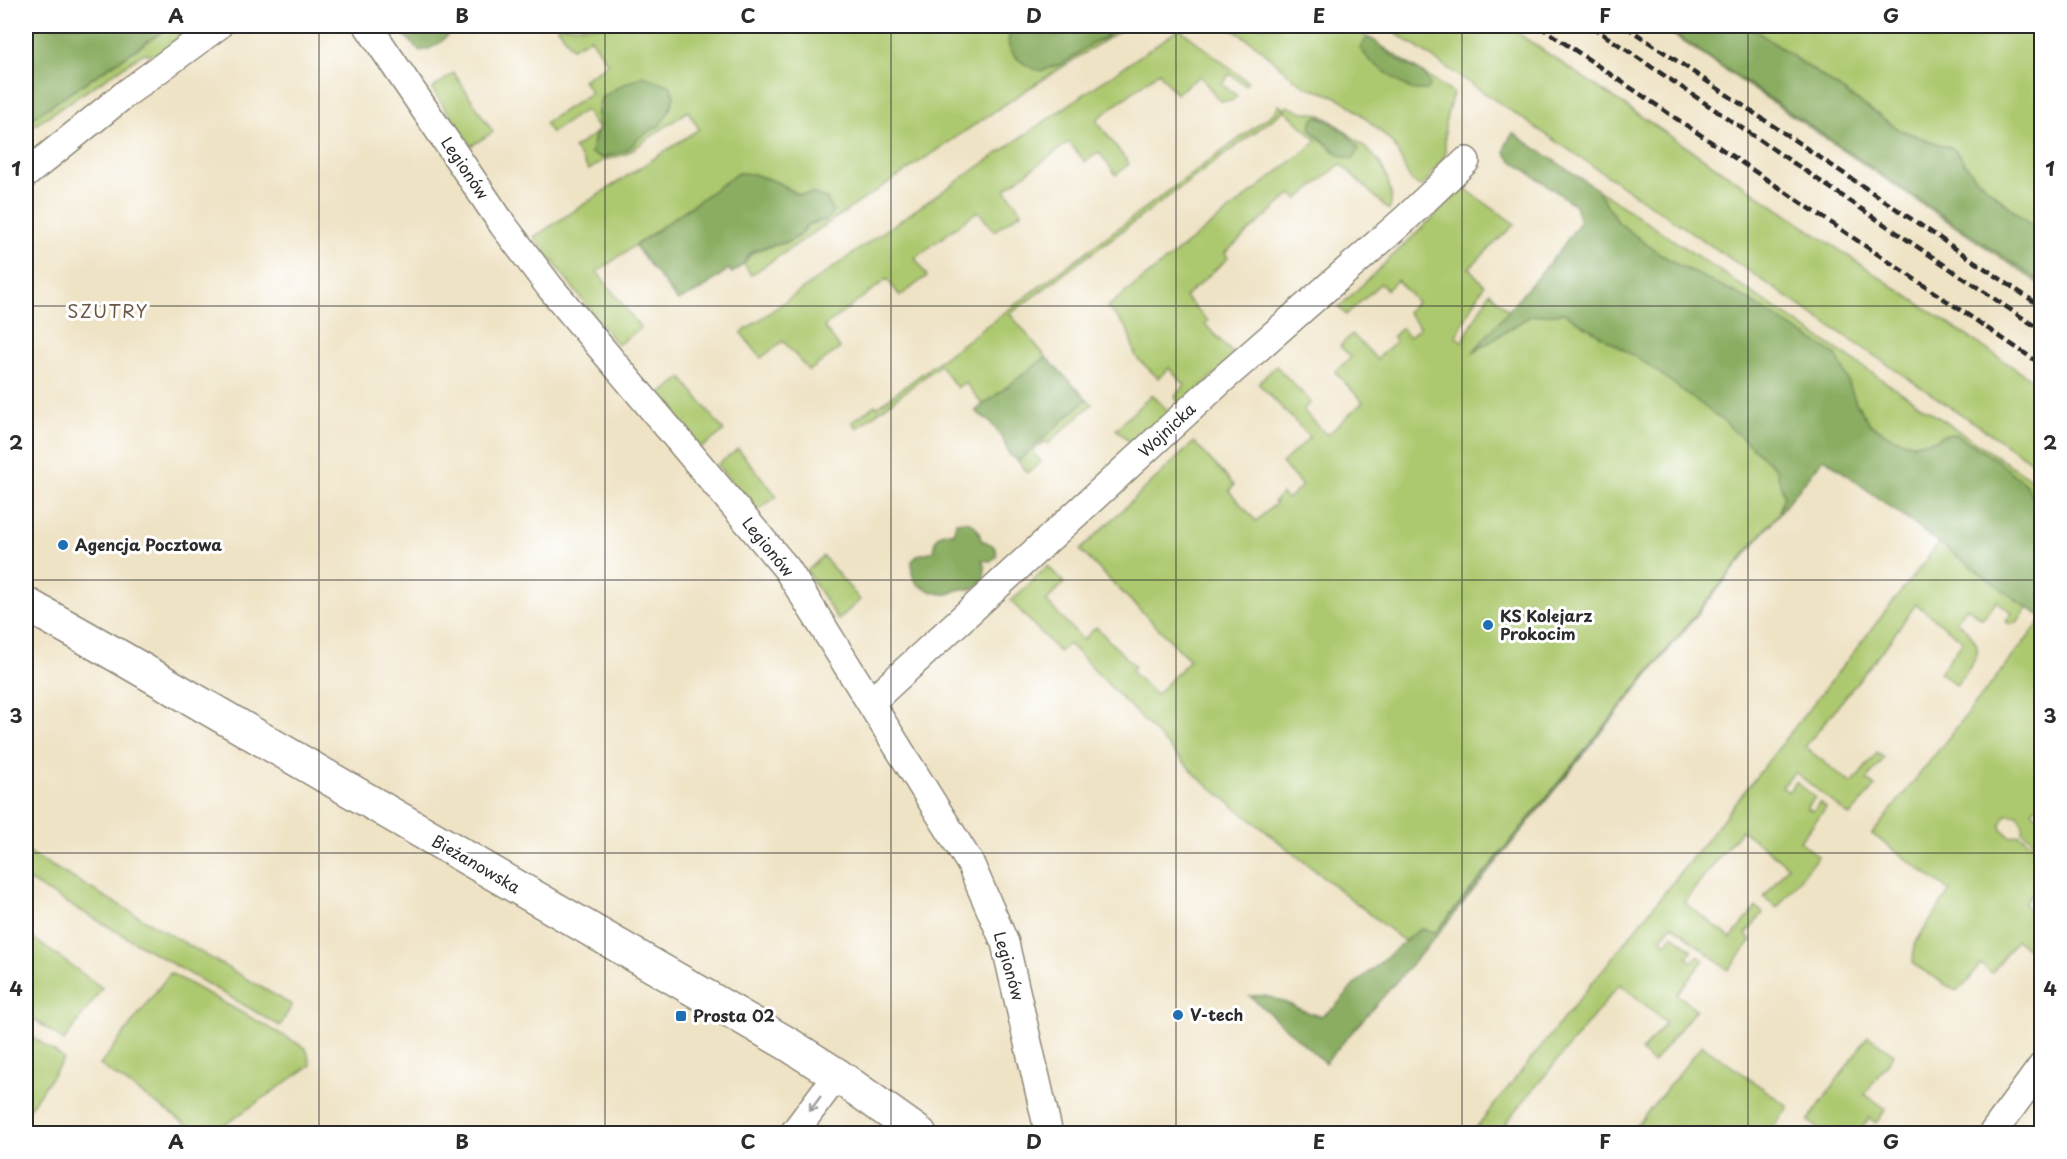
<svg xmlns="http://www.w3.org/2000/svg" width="2067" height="1159" font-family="'Playpen Sans',sans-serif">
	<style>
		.green { fill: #adc970; stroke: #6c7a4e; stroke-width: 1.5; fill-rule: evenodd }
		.forest { fill: #8aad62; stroke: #5a6c46; stroke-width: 1.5 }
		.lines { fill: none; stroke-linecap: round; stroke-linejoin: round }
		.minor-casing { stroke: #8d8778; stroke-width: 30 }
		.tertiary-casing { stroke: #8d8778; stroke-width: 36 }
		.minor { stroke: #fff; stroke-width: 27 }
		.tertiary { stroke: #fff; stroke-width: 33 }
		.rail { stroke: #2b2b2b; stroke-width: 4.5; stroke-dasharray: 9 4.5; stroke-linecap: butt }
		.oneway { stroke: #a0a0a0 }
		.grid { fill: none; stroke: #2b2b2b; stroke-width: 1.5; stroke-opacity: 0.55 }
		.poi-dot { fill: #1f6fb2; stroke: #fff; stroke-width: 2 }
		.labels { text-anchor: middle; stroke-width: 6; stroke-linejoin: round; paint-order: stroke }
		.street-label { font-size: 16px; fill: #2b2b2b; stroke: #fff }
		.poi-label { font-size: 16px; font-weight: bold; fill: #2b2b2b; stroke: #fff; text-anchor: start }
		.neighbourhood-label { font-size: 18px; letter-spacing: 1.5px; fill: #6a5847; stroke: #fff }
		.neatline { fill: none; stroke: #2b2b2b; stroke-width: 2 }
		.grid-label { font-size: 20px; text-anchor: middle; font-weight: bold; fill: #2b2b2b }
	</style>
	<rect width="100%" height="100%" fill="#fff"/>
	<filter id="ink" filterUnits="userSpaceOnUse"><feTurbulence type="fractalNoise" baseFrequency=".0167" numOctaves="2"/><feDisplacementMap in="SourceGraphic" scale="12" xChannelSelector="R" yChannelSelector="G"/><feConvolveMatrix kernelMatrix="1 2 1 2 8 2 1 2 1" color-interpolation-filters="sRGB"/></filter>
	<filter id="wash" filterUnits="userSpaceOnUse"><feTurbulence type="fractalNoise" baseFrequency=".008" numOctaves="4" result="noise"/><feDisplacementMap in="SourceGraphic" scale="24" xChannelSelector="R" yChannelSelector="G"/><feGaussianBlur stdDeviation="1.35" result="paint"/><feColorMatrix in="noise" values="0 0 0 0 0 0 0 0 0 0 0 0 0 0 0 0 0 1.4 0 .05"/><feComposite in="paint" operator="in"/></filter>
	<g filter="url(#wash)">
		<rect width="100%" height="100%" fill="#efe3c5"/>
		<path class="green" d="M171 26H218L160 69 150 55 144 53 26 131V122Z
			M557 26H1046L1039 28 1031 26 1052 66C1066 63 1076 56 1086 47 1096 38 1108 43 1112 26H1127L1031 87 751 275 744 264C756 240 781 251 799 236 803 233 806 228 808 224L816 223 812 193C795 197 795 191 781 184 767 177 753 174 738 173L597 272 641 328 617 345 534 237 699 129 688 111 626 154 604 160 589 170 574 148 596 133 591 153 627 150 640 137 660 125 669 111 674 97 671 86 598 112 599 130 585 110 551 133 545 123 591 93 583 80 608 64 591 38 572 48Z
			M1174 26H1186L1180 29 1248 82 1245 85 1230 74 1222 84 1237 96 1232 101H1220L1200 76 1176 94 1159 72 1096 120 1129 164 1116 175 1099 152 1085 162 1069 142 1005 189 1022 212 994 231 978 211 915 258 927 276 900 296 887 279 824 327 840 348 809 371 783 341 761 358 741 333 876 237 1179 29Z
			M1219 26H1351L1453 93 1445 123V156L1423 186C1406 186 1403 159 1395 147 1387 135 1359 113 1347 103 1333 92 1315 93 1300 83 1276 66 1247 30 1219 26Z
			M1385 26H1507L2041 386V468Z
			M1660 26H1663L2041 282V285Z
			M1749 26H2041V233L1975 177 1955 150 1900 130Z
			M454 73 493 132 471 146 432 89Z
			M1279 105 1284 109 1288 106C1298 113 1309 111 1320 115 1331 118 1372 152 1379 162 1386 172 1396 198 1389 210L1341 164 1298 199 1291 194 1225 253 1228 258 1185 297 1208 321 1205 324 1235 356 1135 447 1116 429 1152 394 1169 412 1179 404 1175 396 1185 385 1169 368 1158 378 1136 357 1127 328 1107 307 1317 141 1285 110 1010 314 1046 357 983 405 965 382 957 388 940 365 857 428 852 422 875 405 877 407 1275 112ZM1320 117 1339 128 1346 137 1352 139 1338 154 1315 135Z
			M1464 188 1515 224 1469 268 1484 285 1456 336 1462 342 1490 292 1509 311 1474 352 1530 316 1564 313 1647 364 1721 419 1777 469 1784 496 1779 513 1436 932 1421 929 1404 941 1201 780 1069 644 1059 652 1011 601 1048 566 1064 583 1046 601 1083 640 1096 627 1135 667 1131 671 1156 695 1190 660 1080 550 1194 442 1234 485 1229 491 1256 521 1276 503 1274 501 1282 494 1287 499 1302 486 1282 463 1310 437 1258 383 1276 366 1311 402 1303 410 1327 435 1363 402 1335 372 1351 357 1340 346 1352 334 1377 359 1396 341 1392 337 1401 328 1409 337 1420 327 1407 312 1417 302 1397 280 1387 290 1381 283 1346 315 1339 307Z
			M1597 189 2041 486V514L2026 485 1936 440 1914 444 1891 437 1870 424 1856 403 1844 370 1645 244 1617 221Z
			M682 378 724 431 701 448 658 396Z
			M1087 399 1092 404 1048 444 1045 441 1033 451 1041 462 1028 473 1018 461Z
			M738 449 777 496 757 511 717 465Z
			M1939 543 2028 608 2017 622 2010 625 2006 621 2012 613 1997 601 1982 619 1967 607 1956 621C1990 647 1978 657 1956 685L1940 672 1963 641 1916 604 1886 646 1805 747 1852 784 1877 753 1884 758 1867 780 1875 786 1850 816 1795 772 1782 787 1788 792 1796 782 1815 797 1807 808 1813 811 1820 802 1826 807 1800 841 1818 856 1777 908 1764 897 1788 866 1741 830 1684 902 1731 938 1756 907 1763 913 1746 934 1752 940 1728 970 1672 925 1661 938 1666 943 1673 935 1692 950 1687 958 1692 962 1698 955 1704 960 1677 994 1696 1009 1653 1063 1641 1052 1666 1022 1620 984 1505 1124 1516 1133 1471 1134 1697 852Z
			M823 556 860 600 838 620 807 571Z
			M2041 621V801L2032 811 2041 819 2035 841 2022 832 2023 825 2018 815H2006L2001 824 2002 830 2011 837 2019 835 2041 850V880L2024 904 2030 910 2028 914 2041 924V958L2016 940 1992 973 1980 964 1969 980 1956 991 1913 964 1914 945 1950 891 1872 834Z
			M26 851 292 1005 280 1026 26 879Z
			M26 933 102 988 64 1041 26 1013Z
			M170 973 306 1048 311 1065 213 1133H199L100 1065Z
			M26 1032 64 1059 26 1113Z
			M1868 1036 1894 1054 1865 1094 1886 1109 1876 1123 1869 1118 1858 1133H1826L1808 1121Z
			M1702 1045 1789 1107 1769 1133H1631Z"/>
		<path class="forest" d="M26 26H171L26 122Z
			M406 26H455C446 38 436 49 420 51L402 33Z
			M1031 26C1039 28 1048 23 1056 26 1063 28 1068 31 1076 31L1080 26H1112C1108 40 1097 38 1088 46 1079 52 1071 60 1061 64 1055 67 1050 67 1043 71 1026 69 999 50 1012 31Z
			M1663 26H1749L1900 130 1955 150 1975 177 2041 234V282Z
			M1366 39H1372C1381 45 1389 54 1398 60 1411 68 1426 69 1430 86L1427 90H1413L1402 84 1370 61 1360 48Z
			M643 76 671 86 674 97 669 111 660 125 640 137 627 150 602 158 591 153 596 133 599 130 598 112 601 98 618 87Z
			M1317 117C1329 118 1353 138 1359 149L1354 158C1340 160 1334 148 1324 141 1318 137 1315 135 1310 128L1313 119Z
			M1513 133 1597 189 1617 221 1646 244 1676 264 1740 295 1835 354 1844 370 1856 403 1870 424 1891 437 1914 444 1936 440 1943 435 1956 434 1998 461 2026 485 2041 514V616L2023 605 1824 458 1438 934 1325 1063 1250 996C1278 992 1295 1012 1321 1016L1334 1008 1354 985 1412 935 1421 929 1436 932 1779 513 1784 496 1776 469 1721 419 1647 364 1564 313 1530 316 1472 353 1557 254 1580 222 1575 205 1511 160 1505 153 1506 144Z
			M738 173 754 174 781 184 794 193 802 195 812 193 826 198 833 211 827 220 808 224C788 253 773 238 751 253 747 255 746 261 743 264 740 268 735 270 732 273L729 269 702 289 678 301 635 246Z
			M1046 357 1087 399 1018 461 1009 454 1003 439 991 423 975 411Z
			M966 521C976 524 979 530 981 540 989 543 999 546 996 557L990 561 982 560 985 568 983 584C975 590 970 589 961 589 956 590 952 593 947 594 943 595 937 593 933 592 916 586 910 580 912 561L918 555 934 551C933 539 940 530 954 533L956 522Z"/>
	</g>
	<g filter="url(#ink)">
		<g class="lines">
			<g class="minor-casing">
				<path id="minor" d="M368 26 503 225 549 286 787 569 970 863 1005 943 1049 1134
					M26 174 124 95 218 26
					M871 702 1224 378 1404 220 1466 161
					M793 1134 837 1075
					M1992 1134 2042 1066"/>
			</g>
			<g class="tertiary-casing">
				<path id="tertiary" d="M26 604 120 657 788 1044 837 1075 920 1134"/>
			</g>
			<use href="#minor" class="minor"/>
			<use href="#tertiary" class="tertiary"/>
			<path class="rail" d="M1539 26 2042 365
				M1591 26 2042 331
				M1625 26 2042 307"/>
		</g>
		<defs><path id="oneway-shaft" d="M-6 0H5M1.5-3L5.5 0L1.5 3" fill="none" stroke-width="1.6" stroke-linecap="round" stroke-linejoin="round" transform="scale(1.5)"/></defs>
		<use class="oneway" href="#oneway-shaft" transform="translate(815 1104) rotate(127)"/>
	</g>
	<path class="grid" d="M319 26V1134M605 26V1134M891 26V1134M1176 26V1134M1462 26V1134M1748 26V1134M26 306H2042M26 580H2042M26 853H2042"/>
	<g class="poi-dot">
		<circle cx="63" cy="545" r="6"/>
		<circle cx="1488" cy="625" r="6"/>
		<circle cx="1178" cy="1015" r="6"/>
		<rect x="675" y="1010" width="12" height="12" rx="3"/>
	</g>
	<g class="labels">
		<g class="street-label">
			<text transform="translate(465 168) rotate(56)" y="6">Legionów</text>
			<text transform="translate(1167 430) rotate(-43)" y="6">Wojnicka</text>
			<text transform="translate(768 547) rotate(51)" y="6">Legionów</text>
			<text transform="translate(476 864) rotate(30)" y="6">Bieżanowska</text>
			<text transform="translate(1009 966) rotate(74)" y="6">Legionów</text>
		</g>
		<g class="poi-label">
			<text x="75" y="551">Agencja Pocztowa</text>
			<text x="1500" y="622">KS Kolejarz<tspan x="1500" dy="18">Prokocim</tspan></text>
			<text x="1190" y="1021">V-tech</text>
			<text x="693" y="1022">Prosta 02</text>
		</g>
		<g class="neighbourhood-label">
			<text x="108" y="318">SZUTRY</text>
		</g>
	</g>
	<rect width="2067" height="1159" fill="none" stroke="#fff" stroke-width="66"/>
	<rect x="33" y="33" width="2001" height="1093" class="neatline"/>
	<g class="grid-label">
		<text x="176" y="23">A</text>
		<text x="462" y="23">B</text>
		<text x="748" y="23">C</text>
		<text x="1034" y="23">D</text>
		<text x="1319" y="23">E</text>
		<text x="1605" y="23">F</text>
		<text x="1891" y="23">G</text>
		<text x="16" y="176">1</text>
		<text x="2050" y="176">1</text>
		<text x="16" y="450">2</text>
		<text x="2050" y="450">2</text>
		<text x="16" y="723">3</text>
		<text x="2050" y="723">3</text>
		<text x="16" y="996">4</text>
		<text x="2050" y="996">4</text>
		<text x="176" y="1149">A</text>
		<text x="462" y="1149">B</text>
		<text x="748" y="1149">C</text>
		<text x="1034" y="1149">D</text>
		<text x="1319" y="1149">E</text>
		<text x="1605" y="1149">F</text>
		<text x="1891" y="1149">G</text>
	</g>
</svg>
